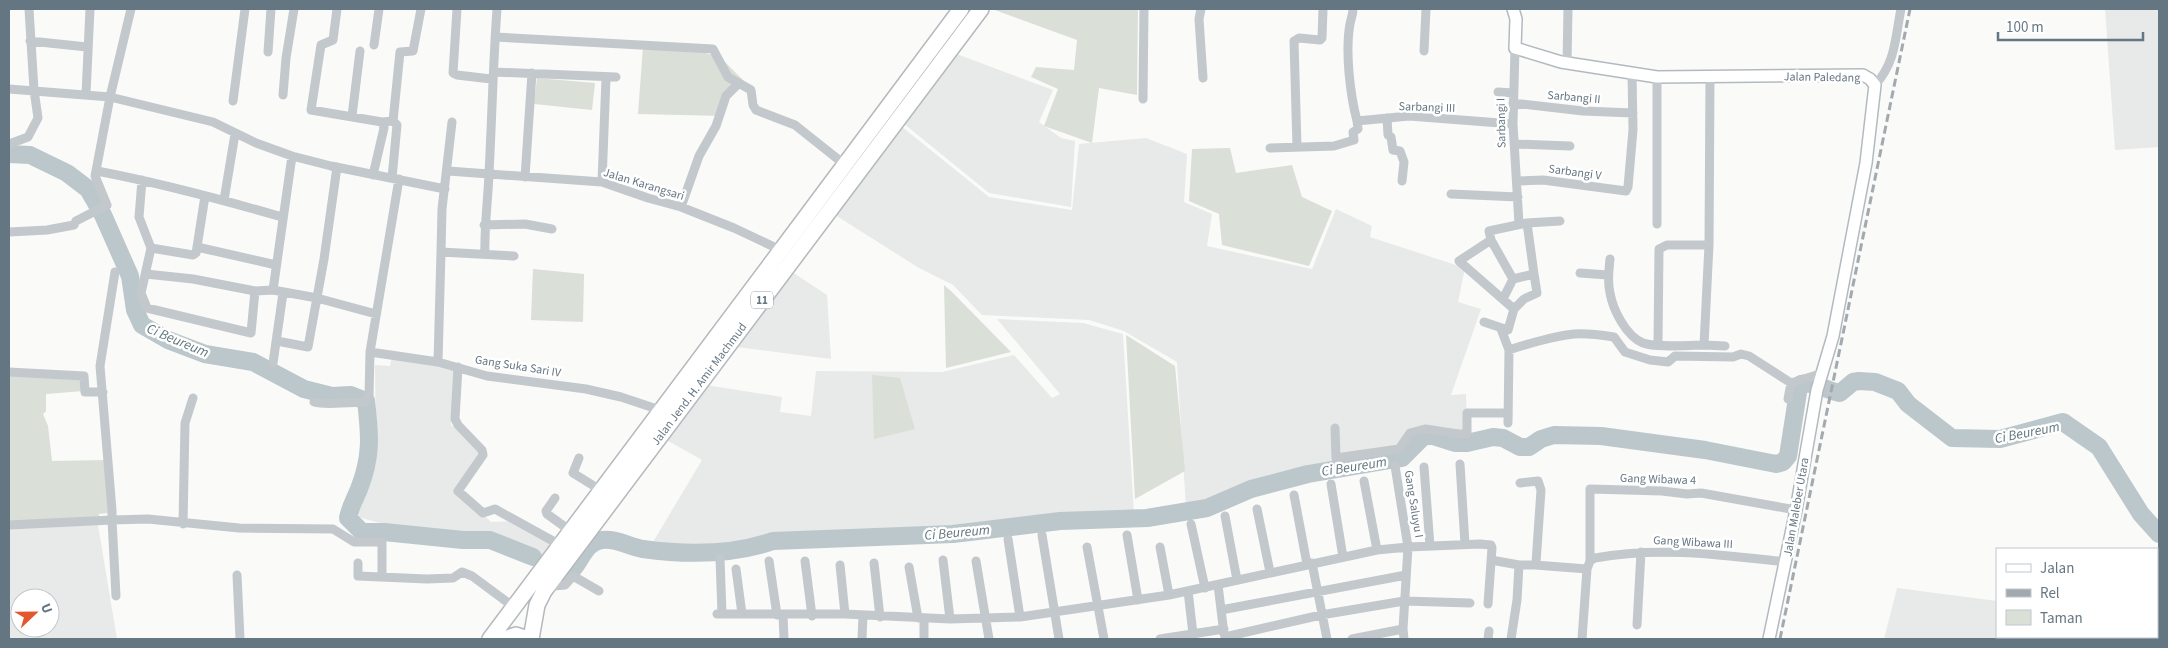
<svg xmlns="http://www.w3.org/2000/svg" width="2168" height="648" font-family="'Source Sans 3',sans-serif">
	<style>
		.built { fill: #e8e9e9; fill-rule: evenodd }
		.green { fill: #dadfd7 }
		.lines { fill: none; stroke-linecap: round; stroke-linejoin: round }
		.river { stroke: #bbc7cb; stroke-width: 18 }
		.secondary-casing { stroke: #b3babf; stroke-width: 14 }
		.highway-casing { stroke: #b4b9bd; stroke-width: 18 }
		.street { stroke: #c3c8cc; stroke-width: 9 }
		.secondary { stroke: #fff; stroke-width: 11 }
		.highway { stroke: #fff; stroke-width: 15 }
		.rail { stroke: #a2aab0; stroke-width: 3; stroke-dasharray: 8 4; stroke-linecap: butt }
		.labels { text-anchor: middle; stroke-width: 5; stroke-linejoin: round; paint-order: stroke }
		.shield { fill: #fff; stroke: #939fa8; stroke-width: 1 }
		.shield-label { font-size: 11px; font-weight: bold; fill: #657683 }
		.street-label { font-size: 12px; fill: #657683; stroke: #fff }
		.water-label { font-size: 14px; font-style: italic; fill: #60757c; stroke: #fff }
	</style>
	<rect width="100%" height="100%" fill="#fafaf8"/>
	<path class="built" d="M2105 9H2159V147L2115 150Z
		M954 53 1053 90 1039 122 1061 138 1075 141 1071 207 989 193 903 123Z
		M901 126 989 197 1072 210 1079 144 1146 138 1187 154 1184 202 1212 214 1207 246 1312 269 1336 209 1372 226 1370 237 1465 268 1458 302 1481 309 1451 395 1466 394 1467 431 1444 427 1418 428 1401 449 1295 476 1186 508 1177 362 1124 331 1089 320 982 315 953 285 919 268 832 213Z
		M789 270 827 295 831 359 729 346Z
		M997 319 1083 323 1123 334 1134 514 1105 519 1084 514 980 526 881 533 774 537 759 543 720 549 650 547 702 460 663 438 706 385 782 397 780 412 811 416 816 371 942 372 1014 355 1052 398 1060 394Z
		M392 356 455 365 451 425 486 455 457 489 491 522 518 521 553 542 539 558 504 538 398 528 358 517 376 451 375 365 390 366Z
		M98 525 117 639H9V527ZM20 598H50V628H20Z
		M1897 588 1997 601V637H2136V639H1884Z"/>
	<path class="green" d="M992 9H1138L1137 95 1099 88 1092 143 1044 126 1058 89 1031 77 1036 67 1074 70 1077 40Z
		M643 47 701 52 720 57 744 81 727 96 724 116 638 114Z
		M537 78 595 83 592 110 534 104Z
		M1230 148 1236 173 1292 165 1302 197 1332 211 1309 266 1222 245 1219 214 1189 201 1192 149Z
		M533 269 584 274 583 322 531 320Z
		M944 285 953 293 1011 352 946 368Z
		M1126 335 1175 366 1185 471 1135 499Z
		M9 374 80 379 83 391 46 394V411L43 414 48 426 52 461 105 460 108 513 99 514V521L9 524Z
		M872 375 900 378 915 429 874 439Z"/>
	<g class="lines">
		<path class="river" d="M9 154 30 155 67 173 88 189 103 215 130 276 135 310 142 325 168 340 205 354 253 362 304 389 332 396 351 395 366 401C370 435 372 456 359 489 355 499 350 507 348 518L362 532H384L463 540H490L533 557
			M564 573C579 574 581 542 602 540 616 538 630 547 643 549 686 555 732 555 773 541L953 534 1060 521 1147 518 1207 508 1251 489 1308 474 1402 458 1424 436H1433L1455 443H1467L1493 437 1503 438 1520 447H1529L1541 439 1554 435 1601 436 1705 450 1776 464 1783 462 1788 456 1799 386 1801 384C1813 381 1828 391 1840 393L1853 382 1859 381 1875 382 1898 391 1908 404 1952 438 2000 439 2063 422 2099 447 2141 514 2159 534"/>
		<g class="secondary-casing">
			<path id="secondary" d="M1513 9 1516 19 1515 48 1561 62 1657 77 1863 75 1870 79 1875 85 1866 163 1833 336 1817 390 1796 510 1769 639"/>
		</g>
		<g class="highway-casing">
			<path id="highway" d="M490 639C648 430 804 219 961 9
				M505 639 516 635 528 639
				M531 639 537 605 544 591 981 9"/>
		</g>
		<path class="street" d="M337 9 333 40 321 45 311 110 382 122 393 121 397 125 392 178
			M457 9 453 73 457 75 491 79
			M1201 9 1199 19 1203 78
			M1353 9C1353 15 1351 18 1350 24 1345 51 1350 94 1357 121
			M495 37 713 49 728 77 751 90 753 105 756 110 795 125 844 164
			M30 41 87 47
			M374 45 379 9
			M1515 48 1513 124 1519 224
			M1424 51 1426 9
			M268 52 271 9
			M1567 63 1568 9
			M494 72 616 77
			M1875 85C1896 62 1895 38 1901 9
			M9 89 110 97 213 122 256 143 292 156 331 166 445 189
			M1498 92 1513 93
			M86 94 90 9
			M283 95 286 58 294 9
			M1143 99 1144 9
			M233 101 245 9
			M1513 103 1583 111 1633 113
			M352 116 360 51
			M1387 118 1388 135 1391 137 1393 150 1400 151 1404 162 1402 181
			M393 121 400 52 413 51 421 9
			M452 122 442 209 441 252 514 256
			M9 144 28 137 38 118 34 90 29 9
			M1514 144 1570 146
			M1297 147 1294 41 1299 38 1320 40 1322 38 1323 9
			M1270 148 1334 146 1354 140 1353 132 1358 129 1357 121 1409 116 1513 124
			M97 171C160 183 220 199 282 217
			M448 171 602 182 648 198 681 207 734 228 785 252
			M373 175 384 128 382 122
			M525 177 532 73
			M142 180 139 217 151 248 193 255 196 253 197 247
			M1517 181 1543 180 1626 191 1628 187 1633 130 1632 73
			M602 182 606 78
			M1451 194 1518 197
			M205 196 197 247 276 265
			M224 200 235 134
			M681 207 699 156 716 126 726 96 739 83
			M1527 223 1534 274
			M1657 224V77
			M484 225 525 224 552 229
			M9 232 47 230 74 225 76 221 107 205 95 176 110 97 131 9
			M1491 240 1513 279
			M151 248 141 293 147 308 251 333 255 291
			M485 254C484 227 488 201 489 173 492 118 493 64 497 9
			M1610 259C1609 270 1607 281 1610 293 1613 310 1626 336 1643 343 1657 348 1688 345 1704 345L1709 245 1710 76
			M115 272 100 366 112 510V520L148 519 239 528 333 529 354 542H382V577
			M1580 273 1608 275
			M146 274 193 279 255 291 273 290 317 298 376 314
			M273 290 292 156
			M1503 299 1513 279 1534 274 1537 293 1524 299 1514 309
			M1484 322 1508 330 1514 309 1459 261 1491 240 1489 231 1527 223 1560 221
			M1501 329 1509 350 1508 423
			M277 341 308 347 324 259 337 167
			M1658 344 1659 249 1667 245H1709
			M1704 345 1725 346
			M1509 350C1523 345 1559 335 1574 334 1587 333 1601 335 1614 337L1625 352 1650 360 1668 362 1675 356 1733 357 1741 354 1749 356 1791 383 1820 374
			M370 352 438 362 487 376 586 389 621 397 660 410
			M438 362 441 252
			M273 363 283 293
			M458 367 455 419 458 425 482 450 483 455 458 491 483 513 495 509 562 546
			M9 372 84 376 85 392H103
			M1788 399 1791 383
			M314 402C329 406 347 401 364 403L369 396 370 352 399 179
			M1335 428 1336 458 1399 449 1410 433 1425 429 1459 434H1467V413H1508
			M579 458 573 473 602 491
			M1460 464 1465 544
			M1395 466 1408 547 1403 629 1404 639
			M1424 467 1430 546
			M1364 481 1377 550
			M1331 484 1343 557
			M1294 495 1307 564
			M555 498 546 511 547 514 572 532
			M1257 509 1270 572
			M1225 516 1237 580
			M183 524 185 423 193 398
			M1191 524 1205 588
			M9 525 112 520 116 596
			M1042 535 1059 639
			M1127 535 1138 600
			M1008 539 1020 617
			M1087 547 1104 639
			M1160 547 1169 595
			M720 558 722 614
			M943 560 950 619
			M1491 560 1519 565
			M769 561 777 615
			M805 561 812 616
			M976 561 989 639
			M1590 561V489L1662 491 1687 494 1701 493 1796 510
			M358 563V576L427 579 453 578 462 572 472 576 514 607
			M874 563 880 617
			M1312 563 1327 639
			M840 565 845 614
			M1535 565 1587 569
			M909 567 918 618
			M736 569 742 614
			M237 575 240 639
			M550 583 554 586 565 585 573 576 599 591
			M1218 585 1224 634
			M1188 591 1193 634
			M1221 610 1406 575
			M717 614H845L950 619 1020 617 1169 595 1377 550 1408 547 1480 544 1491 545 1492 548 1488 604
			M783 615 784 639
			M1637 625 1641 552
			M1225 637 1321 615 1404 601 1470 603
			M862 639 863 615
			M924 639V618
			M1160 639 1224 629
			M1352 639 1403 629
			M1488 639 1489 631
			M1511 639 1517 600 1519 565H1535L1536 563 1541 490 1538 481 1520 483
			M1582 639 1587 569 1590 561 1595 558C1659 546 1722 555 1786 562"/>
		<use href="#secondary" class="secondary"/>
		<use href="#highway" class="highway"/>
		<path class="rail" d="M1780 639 1910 9"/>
	</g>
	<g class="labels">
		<rect class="shield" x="751" y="291.5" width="22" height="17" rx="4"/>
		<g class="shield-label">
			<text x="762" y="304">11</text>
		</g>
		<g class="street-label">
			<text transform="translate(1822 77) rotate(1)" y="4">Jalan Paledang</text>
			<text transform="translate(1574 97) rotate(5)" y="4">Sarbangi II</text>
			<text transform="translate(1427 107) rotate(2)" y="4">Sarbangi III</text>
			<text transform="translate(1501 123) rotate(-91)" y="4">Sarbangi I</text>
			<text transform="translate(1575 172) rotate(8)" y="4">Sarbangi V</text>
			<text transform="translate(644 184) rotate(17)" y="4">Jalan Karangsari</text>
			<text transform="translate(518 366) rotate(9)" y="4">Gang Suka Sari IV</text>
			<text transform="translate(699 384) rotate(-53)" y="4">Jalan Jend. H. Amir Machmud</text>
			<text transform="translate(1658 479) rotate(2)" y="4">Gang Wibawa 4</text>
			<text transform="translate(1414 504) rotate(81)" y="4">Gang Saluyu I</text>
			<text transform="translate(1796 507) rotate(-80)" y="4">Jalan Maleber Utara</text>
			<text transform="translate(1693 542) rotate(3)" y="4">Gang Wibawa III</text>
		</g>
		<g class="water-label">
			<text transform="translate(178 340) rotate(23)" y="5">Ci Beureum</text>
			<text transform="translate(2027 432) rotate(-11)" y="5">Ci Beureum</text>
			<text transform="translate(1354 466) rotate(-9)" y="5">Ci Beureum</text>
			<text transform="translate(957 532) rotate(-5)" y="5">Ci Beureum</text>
		</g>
	</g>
	<rect width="2168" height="648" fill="none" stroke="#657683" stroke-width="20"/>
	<rect x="1996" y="548" width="162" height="90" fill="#ffffff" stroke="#c1c8cd"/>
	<rect x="2006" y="564" width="25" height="8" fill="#ffffff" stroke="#c1c8cd"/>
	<text x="2040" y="573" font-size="15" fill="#657683">Jalan</text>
	<rect x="2006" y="589" width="25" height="8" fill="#a2aab0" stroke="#c1c8cd"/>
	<text x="2040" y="598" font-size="15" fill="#657683">Rel</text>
	<rect x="2006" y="610" width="25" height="15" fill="#dadfd7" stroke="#c1c8cd"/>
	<text x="2040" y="623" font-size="15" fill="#657683">Taman</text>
	<g transform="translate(35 613) rotate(68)"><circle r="24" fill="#ffffff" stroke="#c1c8cd"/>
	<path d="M0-4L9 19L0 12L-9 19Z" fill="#e4572e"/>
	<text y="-8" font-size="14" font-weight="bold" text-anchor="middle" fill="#657683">U</text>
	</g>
	<path d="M1998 32v8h145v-8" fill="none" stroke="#657683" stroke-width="2.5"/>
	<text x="2006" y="32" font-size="15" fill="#657683" stroke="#ffffff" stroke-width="4" paint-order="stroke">100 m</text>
</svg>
